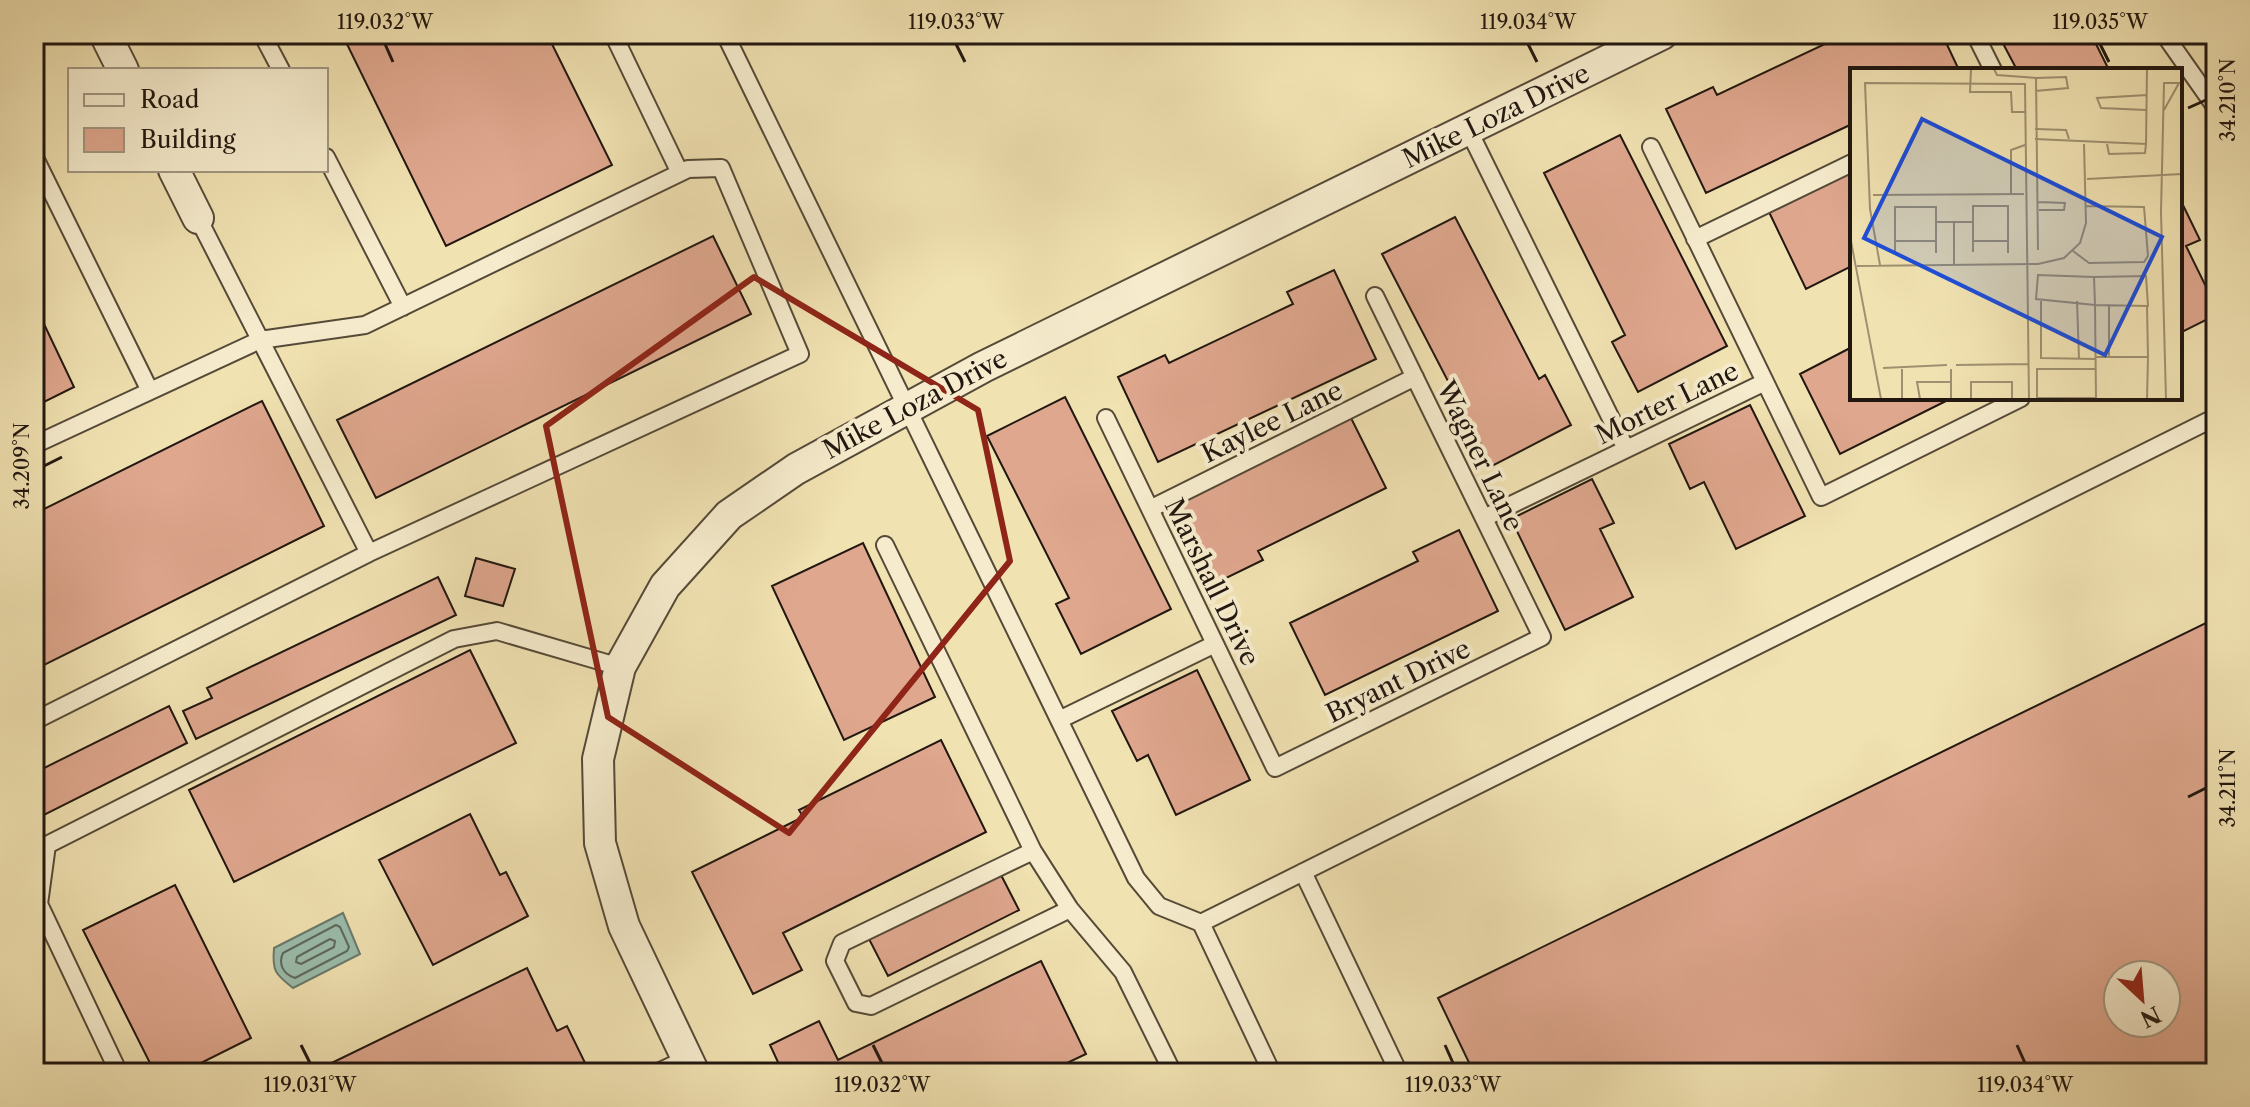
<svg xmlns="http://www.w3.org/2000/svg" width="2250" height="1107" font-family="'Libre Caslon Text',serif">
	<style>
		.water { fill: #9bbead; stroke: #6a7b6e; stroke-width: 2 }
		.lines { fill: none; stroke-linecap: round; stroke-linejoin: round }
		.shore { stroke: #5e6a5e; stroke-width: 2 }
		.building { fill: #dfa78e; stroke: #211710; stroke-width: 2; fill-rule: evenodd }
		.service-casing { stroke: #554a38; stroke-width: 20 }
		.minor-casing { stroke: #554a38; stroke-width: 34 }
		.service { stroke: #f6eccd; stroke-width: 16 }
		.minor { stroke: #f6eccd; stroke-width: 30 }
		.marked { fill: none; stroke: #8f2418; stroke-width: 6; stroke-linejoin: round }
		.ticks { fill: none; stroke: #211710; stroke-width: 3 }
		.labels { text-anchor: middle; stroke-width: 8; stroke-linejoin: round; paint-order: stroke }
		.street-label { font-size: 26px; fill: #211710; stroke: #f6eccd }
		.inset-road { fill: none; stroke: #9e9171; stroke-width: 2 }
		.view { fill: #1d4ed8; fill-opacity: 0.15; stroke: #1d4ed8; stroke-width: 4 }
		.inset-edge { fill: none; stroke: #211710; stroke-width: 4 }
		.neatline { fill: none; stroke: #211710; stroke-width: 3 }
		.ticks-label { font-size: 20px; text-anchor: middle; fill: #211710 }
	</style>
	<rect width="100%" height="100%" fill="#f1e2b2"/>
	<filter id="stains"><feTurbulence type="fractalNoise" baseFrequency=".0025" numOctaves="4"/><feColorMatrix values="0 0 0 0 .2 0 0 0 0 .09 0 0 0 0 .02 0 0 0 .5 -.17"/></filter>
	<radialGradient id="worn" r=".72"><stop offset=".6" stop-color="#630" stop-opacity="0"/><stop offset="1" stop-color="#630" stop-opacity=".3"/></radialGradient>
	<path class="water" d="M343 913 360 954 293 988C275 974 272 971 274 948Z"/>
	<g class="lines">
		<path class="shore" d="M336 925 340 927 349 947 347 951 295 978C283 974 278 964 283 953Z
			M330 939 335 941 334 947 301 964 296 962 297 957Z"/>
	</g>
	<path class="building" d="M342 34H547L612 165 446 246Z
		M1846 34H1942L1959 70H1852V124L1706 193 1666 109 1713 87 1717 95Z
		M1998 34H2091L2109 70H2017Z
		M1620 135 1727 346 1638 392 1612 342 1625 335 1544 173Z
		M1852 172V266L1806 289 1769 212Z
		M2180 199 2200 240 2186 246 2216 307V315L2180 333Z
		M1455 217 1539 379 1545 375 1571 425 1492 466 1382 254Z
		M713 236 751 314 376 498 337 420Z
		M1334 270 1376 359 1158 462 1118 377 1165 355 1169 363 1293 304 1287 292Z
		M34 303 74 387 34 407Z
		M1852 347V398H1952L1840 454 1800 374Z
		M1065 397 1171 609 1081 654 1056 604 1069 598 987 436Z
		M262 401 324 526 34 670V514Z
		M1750 405 1805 516 1736 549 1704 482 1690 489 1669 444Z
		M1350 416 1386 488 1258 551 1263 560 1218 582 1178 502Z
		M1592 479 1614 523 1600 529 1633 597 1565 630 1511 519Z
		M1459 530 1498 611 1325 695 1290 623 1418 561 1413 552Z
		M863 543 935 697 844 740 772 586Z
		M476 558 515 569 503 606 465 596Z
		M438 577 456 615 196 739 183 711 212 698 207 688Z
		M2216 618V1073H1474L1438 998ZM2118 975H2166V1023H2118Z
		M470 650 516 743 234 882 189 790Z
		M1197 670 1250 780 1176 815 1148 755 1137 761 1112 711Z
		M169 706 187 743 34 820V773Z
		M941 740 986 832 783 933 802 970 753 994 692 872 803 817 799 810Z
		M470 814 500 875 506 872 528 916 433 965 379 860Z
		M1000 873 1019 910 888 976 869 939Z
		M175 885 251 1038 181 1073H155L83 930Z
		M1041 961 1086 1054 1046 1073H783L770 1045 819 1021 838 1060Z
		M527 968 557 1031 567 1026 590 1073H311Z"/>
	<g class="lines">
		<g class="service-casing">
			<path id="service" d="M262 34 281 70
				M613 34 680 173
				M725 34 1136 878 1159 906 1201 923 1272 1073
				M1975 34 1993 70
				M2164 34 2216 108
				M1468 129 1626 449
				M1651 147 1821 497 2021 398
				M34 156 150 391
				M326 157 403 307
				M1695 239 1852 163
				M1106 418 1275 768 1542 637 1375 296
				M34 445 260 340 365 325 688 169 721 168 800 354 369 553
				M1150 509 1415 377
				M1484 518 1765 382
				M885 545 1033 851 1070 909 1123 972 1173 1073
				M1059 720 1215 644
				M34 721 369 553 198 218
				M1033 851 842 943 835 961 856 1003 871 1006 1070 909
				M1303 872 1399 1073
				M1201 923 2216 417
				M119 1073 39 904 47 845 454 639 497 631 620 667
				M656 1073 688 1058"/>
		</g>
		<g class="minor-casing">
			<path id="minor" d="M105 34 123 70
				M174 170 198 218
				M694 1073 624 926 600 843 598 759 620 667 665 586 729 515 796 469 983 367 1662 34"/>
		</g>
		<use href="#service" class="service"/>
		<use href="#minor" class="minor"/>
	</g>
	<path class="marked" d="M754 277 978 410 1010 561 789 833 608 717 546 426Z"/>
	<path class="ticks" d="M385 44 393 62M956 44 965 62M1528 44 1537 62M2100 44 2109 62M2188 108 2206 100M44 466 62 457M2188 797 2206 788M301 1045 310 1063M873 1045 882 1063M1445 1045 1453 1063M2017 1045 2025 1063"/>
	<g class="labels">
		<g class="street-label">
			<text transform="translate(1496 116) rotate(-26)" y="9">Mike Loza Drive</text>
			<text transform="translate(1667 403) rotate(-26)" y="9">Morter Lane</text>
			<text transform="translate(915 404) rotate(-28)" y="9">Mike Loza Drive</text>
			<text transform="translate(1272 422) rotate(-26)" y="9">Kaylee Lane</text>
			<text transform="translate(1480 456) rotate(64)" y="9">Wagner Lane</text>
			<text transform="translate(1212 582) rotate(64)" y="9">Marshall Drive</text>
			<text transform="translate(1398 681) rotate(-26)" y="9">Bryant Drive</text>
		</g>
	</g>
	<g transform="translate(1850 68)">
		<rect width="332" height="332" fill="#f1e2b2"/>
		<path class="inset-road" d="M121 1 120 24H161L162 44H175M144 1 147 7 186 10 188 182M185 23 218 20 216 9 186 10M296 42 251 40 247 30 297 27M314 42 329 15H314L311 144 316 331M185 61 216 62 219 71M185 71 296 76 297 1M257 76 259 86 295 85 296 76M237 111 332 106M161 125V82L175 77M23 127 174 126M188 134 215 135 214 142H189M86 154H123M104 154V197M0 168 31 331M45 173H86M123 173H158M223 183 239 195 294 194 298 188 294 139 236 138M123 184V138H158V185M45 186V139H86V185M30 197 20 141 15 15 175 16 179 331M7 198 188 196 214 190 230 175 236 155 234 76M244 209 188 207 186 231 245 237 298 238 296 208 244 209 245 237 246 331M191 233V290L245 291M227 233 229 291M259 237V288M297 238 298 289M245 289H298L297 331M106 297 179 296M52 298V331M33 300 97 297M187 330V301H246M187 330H246M70 331 67 314H102M101 331V301M121 331V314H162V331"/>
		<path class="view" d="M72 51 312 169 255 287 14 170Z"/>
		<rect width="332" height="332" class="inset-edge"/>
	</g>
	<rect width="2250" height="1107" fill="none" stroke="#f1e2b2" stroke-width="88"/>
	<rect x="68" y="68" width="260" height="104" fill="#f6eccd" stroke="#a19781" stroke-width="2"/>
	<rect x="84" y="94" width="40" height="12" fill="#f6eccd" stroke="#a19781" stroke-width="2"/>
	<text x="140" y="108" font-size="24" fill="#211710">Road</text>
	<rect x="84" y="128" width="40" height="24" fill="#dfa78e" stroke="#a19781" stroke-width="2"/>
	<text x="140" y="148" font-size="24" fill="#211710">Building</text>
	<g transform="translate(2142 999) rotate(154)"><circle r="38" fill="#f6eccd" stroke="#a19781" stroke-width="2"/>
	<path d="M0-6L14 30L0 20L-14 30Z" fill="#8f2418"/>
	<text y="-12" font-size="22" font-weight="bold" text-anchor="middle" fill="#211710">N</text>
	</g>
	<rect x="44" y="44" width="2162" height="1019" class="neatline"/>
	<g class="ticks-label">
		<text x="385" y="29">119.032°W</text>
		<text x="956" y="29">119.033°W</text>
		<text x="1528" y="29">119.034°W</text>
		<text x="2100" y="29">119.035°W</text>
		<text transform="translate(2228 100) rotate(-90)" y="7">34.210°N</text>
		<text transform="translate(22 466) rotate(-90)" y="7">34.209°N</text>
		<text transform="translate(2228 788) rotate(-90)" y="7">34.211°N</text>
		<text x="310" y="1092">119.031°W</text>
		<text x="882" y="1092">119.032°W</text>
		<text x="1453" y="1092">119.033°W</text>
		<text x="2025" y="1092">119.034°W</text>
	</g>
	<rect width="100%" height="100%" filter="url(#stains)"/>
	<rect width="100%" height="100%" fill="url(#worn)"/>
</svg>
